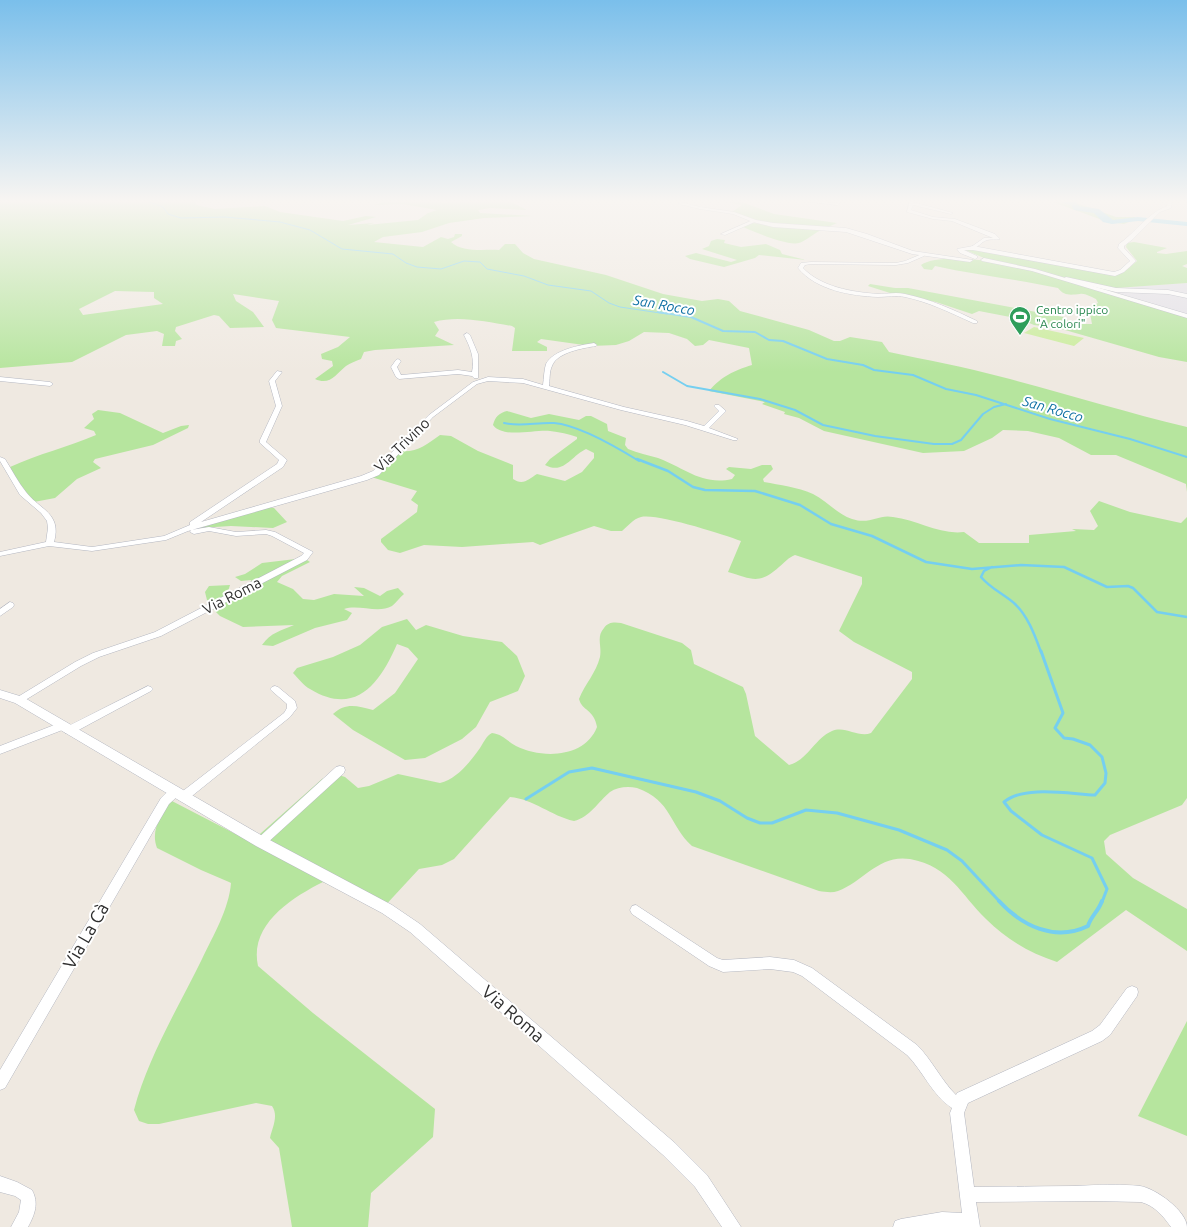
<svg xmlns="http://www.w3.org/2000/svg" width="1187" height="1227" font-family="Ubuntu,sans-serif">
	<style>
		.industrial { fill: #e3e1e8 }
		.green { fill: #b6e59e; fill-rule: evenodd }
		.pitch { fill: #c9ec9a }
		.lines { fill: none; stroke-linecap: round; stroke-linejoin: round }
		.stream-far4 { stroke: #75cff0; stroke-width: 1 }
		.stream-far3 { stroke: #75cff0; stroke-width: 2 }
		.stream-far2 { stroke: #75cff0; stroke-width: 2.5 }
		.stream-far1 { stroke: #75cff0; stroke-width: 3 }
		.stream { stroke: #75cff0; stroke-width: 4 }
		.river { fill: #75cff0; fill-rule: evenodd }
		.minor-casing { stroke: #b4b7c1; stroke-width: 1 }
		.tertiary-casing { stroke: #b4b7c1; stroke-width: 1 }
		.minor { fill: #fff; fill-rule: evenodd }
		.tertiary { fill: #fff; fill-rule: evenodd }
		.labels { text-anchor: middle; stroke-width: 4; stroke-linejoin: round; paint-order: stroke }
		.far-leisure-label { font-size: 12px; fill: #27864d; stroke: #fff; text-anchor: start }
		.far-water-label { font-size: 14px; font-style: italic; fill: #0d6fa3; stroke: #fff }
		.street-label { font-size: 15px; fill: #2e2e2e; stroke: #fff }
		.near-street-label { font-size: 18px; fill: #2e2e2e; stroke: #fff }
	</style>
	<rect width="100%" height="100%" fill="#efe9e1"/>
	<path class="industrial" d="M1187 283V315L1112 292 1116 288Z"/>
	<path class="green" d="M0 200H196V205L215 209 265 206 280 212 343 221 366 216 376 217 348 225 374 223 367 225 418 220 428 213 437 210 403 204 374 205C403 195 430 206 459 202 474 200 491 198 506 201 514 202 519 207 527 210L490 208 478 210 480 213 533 216 484 218 449 223 422 232 383 237 374 242 423 247 441 237 448 239 454 237 455 234H462V236L451 242C462 253 485 249 499 250L505 244H515L523 253 534 259 606 275 663 294 702 301 718 299 729 301 740 311 809 330 834 341H840L850 337 882 342 889 352C927 360 965 367 1002 377 1064 393 1125 412 1187 427V492L1186 484 1116 455H1091L1059 438 1028 431 1003 430 992 438 964 451 923 453 824 431 799 418 784 414 785 412 762 404 765 402 709 391C722 376 733 371 752 365L749 348 709 340 703 345 695 346 687 339 669 333 644 332 629 341 616 345 591 346 541 339 537 342 547 347V351H512L515 328 512 326C487 322 459 315 434 322L439 330 435 336 454 345 375 350 364 352 361 359C356 361 350 363 346 366 336 374 330 386 315 379L333 366 332 361 322 359 321 354 338 347 350 337 276 328 272 320 279 301 233 294 236 301 253 312 264 327 230 328 219 316 214 315 176 327 175 331 182 339 176 341 175 346H162L164 334 157 331 126 335 72 362 0 368ZM115 291 154 292V298L163 304 83 315 79 309Z
		M719 200H737L774 214 837 223 828 227 762 222 732 212 742 205Z
		M1039 200H1068L1116 217H1135L1136 219 1124 224 1105 221 1050 201Z
		M752 223 823 229C816 232 804 242 799 243 787 246 755 232 743 227Z
		M717 239 725 240 724 243 741 247 766 244 780 250 782 254 806 260 759 255 755 258 724 267 690 259 685 256 696 253 731 262 737 260 702 249 709 246 711 241Z
		M1134 242 1167 248 1157 252V253L1166 254 1187 251V264L1182 266 1187 268V283L1116 288 1113 292 1187 315V362L1159 357 1058 328 1034 325 1020 319 979 311 972 314 936 302 890 293 868 286 870 284 895 288H908L1063 317 1074 324H1092L1089 308 1098 303 1096 299C1091 297 1085 293 1080 294 1070 295 1064 296 1058 288 1017 279 975 275 935 266L932 270 924 269 921 265C936 255 973 260 991 261L963 249 969 248 1111 275 1124 272 1137 261 1126 247 1127 243Z
		M98 410 120 413 163 433 181 426 189 425 188 428 153 445 95 459 93 462 101 468 77 479 55 498 34 502 20 489 10 467C38 454 68 447 96 435L94 431 84 428 94 419 92 414Z
		M507 411 531 418 549 414 579 420 586 416H591L607 424 608 431 626 438 625 445 628 449C638 453 648 455 658 458 683 467 702 486 732 479L735 475 726 469 729 467 751 469 762 465H771L773 469 763 479 764 482C780 485 797 487 813 494 827 501 837 514 852 519 870 525 878 514 893 517 918 520 939 535 964 532L979 543H1029V535L1076 531 1072 529 1094 530 1098 526 1090 511 1099 501 1130 512 1181 523 1187 517V798L1182 805 1110 835 1104 841 1106 854 1133 878 1187 909V951L1126 910 1057 962C1030 953 1007 940 986 919 960 894 951 867 910 859 879 854 864 881 838 891 832 893 826 892 819 891L692 846C670 827 672 800 637 788 628 786 617 787 610 792 598 802 590 817 574 821 551 816 534 799 510 797L454 859 442 865 419 869 382 909 323 882C291 898 249 925 258 966L313 1013 435 1109 433 1137 371 1193 368 1227H292L279 1148 270 1138C272 1128 279 1116 272 1106L256 1103 159 1124H148L139 1121 134 1110C148 1057 178 1008 202 959 213 936 229 909 231 883L229 882 201 870 157 848C150 830 162 814 170 800L251 842 322 779 332 773 345 777 358 788 369 786 398 774 440 783C457 779 470 762 480 748 484 742 486 736 492 733 502 734 507 741 516 746 542 759 585 758 597 727 594 709 582 711 579 699 585 684 596 673 600 657 602 646 596 637 604 628 608 622 614 622 621 623L682 643 691 650 694 664 743 687 746 694 755 736 789 765C808 760 815 738 832 731 845 725 858 738 871 733L912 679V672L854 642 839 631 862 584V577L795 555C789 557 784 563 779 567 759 585 752 579 728 572L741 541C722 534 657 513 641 517 633 519 628 526 622 531H611L594 526 540 545 533 542 462 547 424 545 400 553 388 550 381 542V539L417 512 418 505 411 500 417 491 368 476 399 451C417 453 426 445 440 435L451 436 478 451 513 465V479C523 486 529 479 537 474L565 481 582 472 594 458V453L586 449C571 456 564 475 545 465L550 459 577 439V437C569 434 559 432 550 431 536 429 503 439 493 425 495 417 499 413 507 411Z
		M268 507 274 508 287 522 273 528 231 526 198 528Z
		M304 558 310 562 282 576 277 582 293 589 303 599 314 600 334 594 364 596 354 587 364 588 380 596 387 591 398 588 404 594C400 597 396 603 392 606 378 614 359 604 344 609L352 613 347 620 315 628 273 646 262 645C271 632 281 631 294 625L243 627 220 616 208 604 205 592 209 586 230 585 226 598 230 600 251 592 253 585 251 580 241 581 235 577 245 574 262 563Z
		M407 619 416 630 426 625 463 636 502 642 517 656 525 676 518 691 490 702 476 727 462 739 425 758 405 760 353 730 333 714C346 702 357 706 373 710L395 693 418 659 408 648 397 644C380 683 356 717 310 689 304 686 298 678 293 673L297 668 333 657 360 645 382 627Z
		M1187 1021V1136L1138 1116Z"/>
	<path class="pitch" d="M1034 327 1084 338 1074 346 1024 333Z"/>
	<g class="lines">
		<path class="stream-far4" d="M144 200 163 207 168 214 181 218 225 217 280 222 310 230 342 249 393 254 406 263 417 267 441 269 464 261 480 262 487 269 524 276 548 285 591 291 609 303 620 307 667 314"/>
		<path class="stream-far3" d="M658 312 691 317 723 331 755 332 769 340 783 341 827 359 863 365 874 370 913 375 946 389 976 395 1050 419 1130 439 1187 457
			M663 372 687 386 760 399 795 410 823 425 875 436 934 444H952L961 440 983 414 994 407 1006 404
			M504 423C521 427 537 422 554 423 578 425 618 448 639 461"/>
		<path class="stream-far2" d="M637 459 668 471 693 487 705 490 755 491 800 505 831 524 872 536 926 562 972 569 1021 565 1064 567 1107 587 1128 586 1133 588 1157 612 1187 617
			M992 567 984 571 981 577C991 589 1004 594 1015 604 1028 616 1035 636 1041 652"/>
		<path class="stream-far1" d="M1041 651 1063 713 1055 728 1064 738 1073 739 1090 745 1102 757 1106 773 1105 783 1095 795C1070 794 1024 785 1004 802L1011 811 1042 835 1092 858 1107 889 1102 902
			M526 799 569 772 592 768 696 792 720 801 747 818 760 823H772L806 810 837 813 899 830 947 850 962 861 1000 902"/>
		<path class="stream" d="M999 901C1022 926 1055 942 1088 926 1091 916 1098 912 1102 901"/>
		<path class="river" d="M1053 200 1076 201 1079 206 1099 209 1113 220 1138 217 1187 222V226L1138 221 1112 224 1103 222 1094 213 1074 210 1071 205Z"/>
		<g class="minor-casing">
			<path id="minor" d="M531 200H565L563 201H533Z
				M794 200 837 203 838 200H842L838 205Z
				M910 200H914L913 202 953 213 951 214 913 205 911 210 933 217 955 219 995 234 1000 239C996 240 991 239 987 240 981 242 978 248 971 249V247L984 238H993L952 221 933 219 907 212Z
				M753 220 757 221 725 235 721 234Z
				M922 254H924V256L908 263 896 265 811 264 805 265 803 268C821 287 852 292 878 294 887 294 896 292 905 294 930 299 954 310 977 321V323H973C951 313 929 302 905 297 896 295 887 297 878 297 851 296 816 290 798 268L801 263 811 262 896 263 905 261Z
				M1066 277 1116 288 1168 290 1187 294V298L1168 294 1116 292 1064 280 1063 279Z
				M467 333 470 335 478 354V378H474L472 376 458 374 399 379 396 377 391 367 396 360 398 359 401 361 397 367 401 375 458 370 472 372C475 358 470 347 464 335Z
				M594 343 597 345 596 346C584 348 557 352 552 366 549 372 550 380 549 386L624 407 687 421 704 426 719 411 714 406 715 405H719L726 411 709 428 738 439 737 440H733L685 425 621 410 523 383 488 381 477 384 433 417 379 475 367 480 188 531 166 540 92 551 49 546 0 556V552L46 542 48 528 47 521 41 513 20 495 0 461V457L5 459C12 470 18 482 26 492 40 510 62 513 54 542L92 547 164 536 190 525V522L277 464 279 460 260 443V440L276 406 269 381 277 371 282 372 275 381 282 406 266 442 287 460 283 467 201 522 361 476 373 471 429 415 473 382 488 377 523 379 543 385C544 378 544 370 546 364 553 350 580 345 594 343Z
				M0 377 50 382 53 384 50 386 0 381Z
				M209 527 236 532 266 530 275 532 313 552 307 560 161 636 99 657 81 666 22 702H16L14 700 16 698 75 662 93 653 155 632 301 556 304 553 272 536 266 534 236 536 209 531 194 534 190 532 191 530Z
				M10 602 13 603 14 605 13 607 0 616V609Z
				M148 686 151 687 153 689 151 691 73 733H65V729L0 754V746L62 722 66 723V727Z
				M275 686 278 687 295 701 297 708 290 717 187 800 183 801 179 800 178 797 179 795 169 804 5 1088 0 1090V1070L161 798C167 793 171 787 179 789L180 792 179 794 284 713 287 708V704L272 691 270 689 272 687Z
				M340 766 344 767 345 770 344 773 265 845 261 847 257 845 255 842 257 839 336 767Z
				M636 905 717 958 723 960 770 957 794 960 812 968 917 1045C932 1060 941 1080 956 1095L957 1093 1092 1031 1100 1025 1127 988 1132 986 1137 988 1138 992 1137 996 1110 1035 1102 1041 968 1103 964 1113 974 1187C1008 1187 1041 1186 1075 1186 1096 1185 1119 1184 1140 1186 1155 1188 1187 1211 1187 1227H1171C1163 1216 1155 1206 1141 1202L1093 1201 976 1202 980 1227H893L895 1221 901 1219 942 1212 962 1213 950 1113 952 1108C932 1095 923 1071 907 1055L802 976 793 972 770 969 723 972 709 966 632 914 630 910 632 906Z
				M0 1176 17 1182 32 1190C39 1203 35 1214 28 1227H11L19 1212 21 1200 15 1196 0 1192Z"/>
		</g>
		<g class="tertiary-casing">
			<path id="tertiary" d="M1168 200H1172L1171 208 1160 212 1133 239 1124 246V248L1136 261 1124 272 1115 276 973 250H964L977 256V258L975 259 960 253 957 249 973 246 1114 272 1120 270 1130 261 1118 248 1119 244C1136 232 1148 213 1167 206Z
				M681 202 700 207 734 212 756 220 773 223 846 228 867 234 913 251 973 260 970 262 912 254 846 232 773 227 753 222 733 214 700 209 679 204Z
				M984 258 1035 269 1187 314V318L1032 271 982 261 981 260Z
				M0 690 23 697 266 838 392 905 420 924 675 1143 707 1175 741 1227H722L695 1187 663 1155 410 932 382 913 256 846 15 703 0 698Z"/>
		</g>
		<use href="#minor" class="minor"/>
		<use href="#tertiary" class="tertiary"/>
	</g>
	<linearGradient id="sky" x2="0" y2="1"><stop stop-color="#7abfeb"/><stop offset="0.54" stop-color="#f8f5f2"/><stop offset="1" stop-color="#f8f5f2" stop-opacity="0"/></linearGradient>
	<rect width="1187" height="372" fill="url(#sky)"/>
	<defs>
		<g id="stadium-pin" transform="scale(1.125)"><path d="M0 17L-7.5 6A9.5 9.5 0 1 1 7.5 6Z" fill="#2e9e5b" stroke="#fff"/><path d="M0-5a6.5 5 0 1 0 0 10a6.5 5 0 1 0 0-10ZM-3.5-1.8h7v3.6h-7Z" fill="#fff"/></g>
	</defs>
	<g fill-rule="evenodd">
		<use href="#stadium-pin" x="1020" y="317"/>
	</g>
	<g class="labels">
		<g class="far-leisure-label">
			<text x="1036" y="314">Centro ippico<tspan x="1036" dy="14">"A colori"</tspan></text>
		</g>
		<g class="far-water-label">
			<text transform="translate(664 305) rotate(10)" y="5">San Rocco</text>
			<text transform="translate(1053 409) rotate(16)" y="5">San Rocco</text>
		</g>
		<g class="street-label">
			<text transform="translate(402 445) rotate(-44)" y="5">Via Trivino</text>
			<text transform="translate(232 596) rotate(-27)" y="5">Via Roma</text>
		</g>
		<g class="near-street-label">
			<text transform="translate(86 936) rotate(-60)" y="6">Via La Cà</text>
			<text transform="translate(513 1014) rotate(41)" y="6">Via Roma</text>
		</g>
	</g>
</svg>
